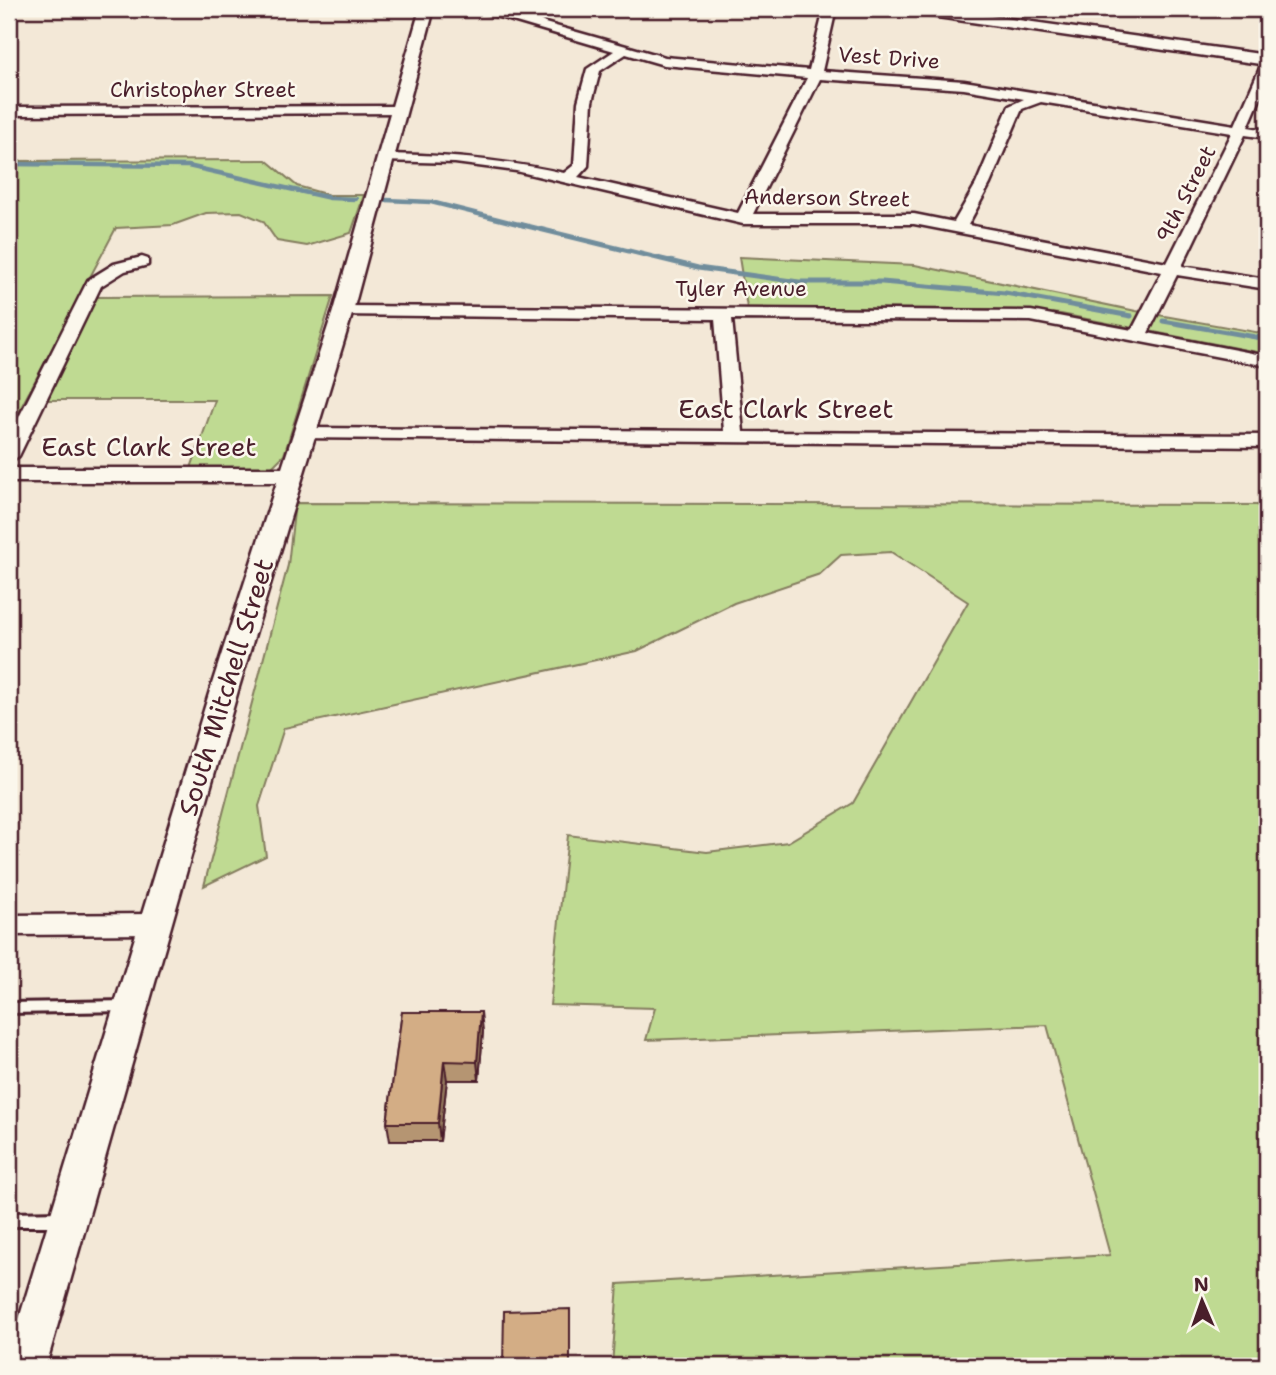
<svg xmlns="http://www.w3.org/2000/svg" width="1276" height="1375" font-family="'Shantell Sans',sans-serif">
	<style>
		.green { fill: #bfda92; stroke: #847c5e; stroke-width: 2 }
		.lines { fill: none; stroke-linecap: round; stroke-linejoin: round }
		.stream-far1 { stroke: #708d9c; stroke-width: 4.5 }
		.stream { stroke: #708d9c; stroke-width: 5 }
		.service-casing { stroke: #4a1f2b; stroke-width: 6 }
		.minor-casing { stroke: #4a1f2b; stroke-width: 5 }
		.tertiary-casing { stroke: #4a1f2b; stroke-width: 5 }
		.service { fill: #fbf7ec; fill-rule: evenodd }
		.minor { fill: #fbf7ec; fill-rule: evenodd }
		.tertiary { fill: #fbf7ec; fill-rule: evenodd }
		.wall { fill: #b59572; stroke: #4a1f2b; stroke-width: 2 }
		.shaded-wall { fill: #94795d; stroke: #4a1f2b; stroke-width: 2 }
		.building { fill: #d3ad85; stroke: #4a1f2b; stroke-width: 2 }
		.labels { text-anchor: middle; stroke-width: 5; stroke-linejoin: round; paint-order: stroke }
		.far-street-label { font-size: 21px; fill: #4a1f2b; stroke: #fbf7ec }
		.street-label { font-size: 26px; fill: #4a1f2b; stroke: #fbf7ec }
	</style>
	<rect width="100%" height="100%" fill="#f3e8d7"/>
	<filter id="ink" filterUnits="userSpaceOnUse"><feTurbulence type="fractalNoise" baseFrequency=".0143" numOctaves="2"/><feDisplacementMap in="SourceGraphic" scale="14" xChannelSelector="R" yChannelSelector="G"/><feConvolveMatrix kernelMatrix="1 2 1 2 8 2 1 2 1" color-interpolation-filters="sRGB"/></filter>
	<g filter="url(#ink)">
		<path class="green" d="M266 160 297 186 329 195H364L351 233 307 246 277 241 263 221 241 212 206 213 173 225 116 228 9 430V161Z
			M739 257 915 265 1136 311 1267 334V354L1061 314 991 309 747 308Z
			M333 296 284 455 271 468 190 471 215 400H47L41 397 92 297Z
			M295 503 1267 505V1366H612L618 1284 1110 1255 1047 1025 646 1040 655 1008 550 1005 568 835 707 852 788 842 853 803 968 602 891 552 841 555 820 574 734 603 637 651 284 728 259 806 266 856 204 886 288 565Z"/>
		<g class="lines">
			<path class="stream-far1" d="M9 164 188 166 330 198 356 199
				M386 200 431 202 526 226"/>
			<path class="stream" d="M519 224 698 268 799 282H882L1005 293 1131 316
				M1163 321 1267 339"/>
			<g class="service-casing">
				<path id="service" d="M128 1001 133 1002 134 1006 133 1010 128 1011 9 1013V1003Z
					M63 1212 68 1214 70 1219 68 1224 63 1226H9V1213Z"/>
			</g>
			<g class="minor-casing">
				<path id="minor" d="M472 9 511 12 509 9H521L545 23 665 57 809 70 824 9H836L822 71 964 81 1235 125 1260 68 1267 64V83L1248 127 1267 130V138L1245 135 1182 266 1267 279V289L1177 275 1148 333 1267 356V366L1031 321 732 319 743 432 1267 435V447L298 438 296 434 305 428 724 431 715 319 337 315 335 311 337 307 343 306 1031 311 1132 330 1162 272 914 224H743L516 171 455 163 382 161V155L387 154C448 155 504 160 564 173L574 165 578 102 587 69 614 51ZM626 54 664 65 807 78 738 213 578 177 588 166 592 102 600 71ZM820 79 964 89 1024 99 1009 106 976 184 954 222 914 214H753ZM1041 102 1232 133 1167 263 968 225 990 184 1022 109Z
					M1247 9H1267V16L1249 12Z
					M398 106 405 110 403 113 9 115V107Z
					M142 257 148 259V265L125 271 101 286 19 456 9 462V437L88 280 114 264Z
					M156 914 165 917 169 924 165 931 156 934 9 935V915Z"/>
			</g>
			<g class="tertiary-casing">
				<path id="tertiary" d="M420 9H434L353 311 239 687 46 1366H9V1352L211 687 277 482H9V468H282L333 311Z
					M903 9H940L1267 55V65L910 13Z"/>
			</g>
			<use href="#service" class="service"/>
			<use href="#minor" class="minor"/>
			<use href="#tertiary" class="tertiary"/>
		</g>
		<path class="wall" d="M402 1012 483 1031 479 1080H447L440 1141H390L387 1123Z"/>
		<path class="shaded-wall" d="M481 1012 483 1031 479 1080 477 1062Z
			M444 1061 447 1080 440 1141 438 1123Z"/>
		<path class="building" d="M402 1012H481L477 1062 444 1061 438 1123H387Z
			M570 1309V1366H503L504 1311Z"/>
	</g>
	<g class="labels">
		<g class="far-street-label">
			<text transform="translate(889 58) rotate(4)" y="7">Vest Drive</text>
			<text x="203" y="97">Christopher Street</text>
			<text transform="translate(1186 194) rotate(-63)" y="7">9th Street</text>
			<text transform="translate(827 198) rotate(1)" y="7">Anderson Street</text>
			<text x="741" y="296">Tyler Avenue</text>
		</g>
		<g class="street-label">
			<text x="786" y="418">East Clark Street</text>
			<text x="149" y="456">East Clark Street</text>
			<text transform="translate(226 687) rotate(-73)" y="9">South Mitchell Street</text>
		</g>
	</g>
	<rect width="1276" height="1375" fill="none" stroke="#fbf7ec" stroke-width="35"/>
	<rect x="18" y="18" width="1241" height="1340" fill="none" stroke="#4a1f2b" stroke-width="2.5" filter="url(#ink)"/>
	<g transform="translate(1202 1301) rotate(358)" stroke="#fbf7ec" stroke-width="5" paint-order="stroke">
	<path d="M0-5L12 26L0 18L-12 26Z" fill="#4a1f2b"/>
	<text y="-10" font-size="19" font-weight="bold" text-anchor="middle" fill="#4a1f2b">N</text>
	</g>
</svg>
